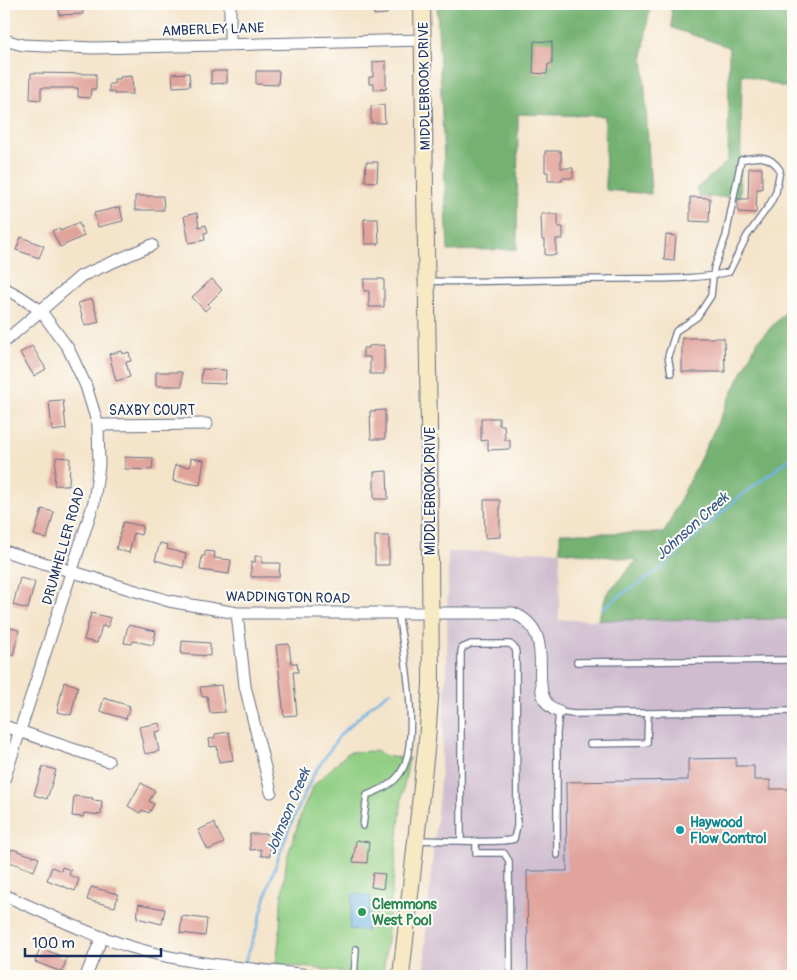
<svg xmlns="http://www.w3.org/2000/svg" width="797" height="980" font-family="Pangolin,sans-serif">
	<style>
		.industrial { fill: #cfbdcf }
		.green { fill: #92cf85; stroke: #567f72 }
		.forest { fill: #75b272; stroke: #487068 }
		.water { fill: #70b5e6; stroke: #4672a2 }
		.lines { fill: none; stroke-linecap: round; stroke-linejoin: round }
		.stream { stroke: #70b5e6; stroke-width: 2.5 }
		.building { fill: #e1a49c }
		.lane-casing { stroke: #676e84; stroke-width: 8 }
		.street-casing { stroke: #676e84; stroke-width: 13 }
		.secondary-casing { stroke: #676e84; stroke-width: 18 }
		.lane { stroke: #fff; stroke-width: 5.5 }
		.street { stroke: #fff; stroke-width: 11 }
		.secondary { stroke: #f7e9c3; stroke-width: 16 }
		.culture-dot { fill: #0f9aa8; stroke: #fdfcf7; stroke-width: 2 }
		.leisure-dot { fill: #2e9e5b; stroke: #fdfcf7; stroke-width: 2 }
		.labels { text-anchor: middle; stroke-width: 4; stroke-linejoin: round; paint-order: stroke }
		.street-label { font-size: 14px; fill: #1b2f5e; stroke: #fdfcf7 }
		.culture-label { font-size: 14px; font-weight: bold; fill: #0d838f; stroke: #fdfcf7; text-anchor: start }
		.leisure-label { font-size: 14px; font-weight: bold; fill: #27864d; stroke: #fdfcf7; text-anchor: start }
		.water-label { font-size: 15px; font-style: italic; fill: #355787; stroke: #fdfcf7 }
	</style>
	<rect width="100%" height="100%" fill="#fdfcf7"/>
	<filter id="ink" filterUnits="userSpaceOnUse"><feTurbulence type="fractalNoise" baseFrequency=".02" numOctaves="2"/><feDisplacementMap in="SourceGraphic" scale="10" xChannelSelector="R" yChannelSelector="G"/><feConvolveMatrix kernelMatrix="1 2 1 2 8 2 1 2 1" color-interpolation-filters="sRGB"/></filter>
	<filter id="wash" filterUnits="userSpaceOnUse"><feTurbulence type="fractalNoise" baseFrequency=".0096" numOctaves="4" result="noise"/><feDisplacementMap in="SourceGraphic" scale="20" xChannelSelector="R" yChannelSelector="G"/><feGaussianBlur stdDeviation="1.12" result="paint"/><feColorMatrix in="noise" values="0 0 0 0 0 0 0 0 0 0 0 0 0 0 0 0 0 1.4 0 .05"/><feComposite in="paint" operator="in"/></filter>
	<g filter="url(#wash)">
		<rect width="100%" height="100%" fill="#f4e4ca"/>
		<path class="industrial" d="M560 551 559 620 793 619V976H424L426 929 440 782 447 659 448 552Z"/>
		<path class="green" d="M376 751C388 759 396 757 409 758L402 797 384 967 381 976 276 964 280 931 281 903 287 858 303 808 314 785 349 752Z"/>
		<path class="forest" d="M437 4H650L643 54 651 194 606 190 605 116 518 114 517 249 448 251Z
			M671 4H793V90L742 74 740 197H699L696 189 728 161 729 47 672 28Z
			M793 304V619L598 620 607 593 637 560 560 551V533H664L757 342Z"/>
		<path class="water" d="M353 894 371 896 367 931 349 929Z"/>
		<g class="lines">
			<path class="stream" d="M603 608 628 590 640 583 659 570 732 503 793 456
				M244 964 258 925 270 881 288 831 313 775 340 735 372 705 391 691"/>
		</g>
		<g id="blocks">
			<path class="building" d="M59 4H83V14L59 15Z
				M374 4H386L387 14 374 15Z
				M534 41 552 42V64H548L547 74 533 73Z
				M386 61V89L374 90V84H369V77H373V62Z
				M211 71H227V83L211 84Z
				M256 71H279L278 85 256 84Z
				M31 73 96 74V89H91L90 98 78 97V88H41V100L30 99Z
				M189 73 190 86 173 87 172 74Z
				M132 76 133 94H114V92H109V84H114V79H120V77Z
				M384 105 385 123H371V106Z
				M545 151H561V168H573V178H562V181H548V172H545Z
				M366 162H378L377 182 365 181Z
				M749 168H762V189H757L756 213 738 212V199H748Z
				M135 196H163L164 210H135Z
				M690 197 710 198 709 222 690 221Z
				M120 207 123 221 98 227 94 213Z
				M197 213 199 227 206 225 208 232 204 233 205 240 189 243 184 216Z
				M541 214H558V227H563V239H556V255H545V240H542Z
				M364 219H378L379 244H365Z
				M79 223 84 236 60 247 52 231 59 228 60 231Z
				M666 235 676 236 674 261 664 260Z
				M21 237 44 246 39 258 16 250Z
				M212 279 222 290 208 304 210 306 205 311 192 297Z
				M364 279H384V307H369V291H364Z
				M92 299 99 322 85 326 78 303Z
				M682 338H724L725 372H682Z
				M384 345V374H370V357H363V348H369V346Z
				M32 346 46 369 34 376 20 353Z
				M122 351 123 354 129 352 131 361 126 362 130 377 116 381 109 354Z
				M202 369 226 370 225 384 201 383Z
				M156 372H182V386H156Z
				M63 400 66 429 52 431 49 401Z
				M385 410V439H371L370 411Z
				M481 418H499V425H504L505 440H510V449L488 450V440L481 441Z
				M56 457 70 458 69 486 54 485Z
				M125 457 153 458 152 470 125 469Z
				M191 458 204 460 200 485 173 481 175 465 190 467Z
				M387 471 388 499H374V472Z
				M484 500H500V537L485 538Z
				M42 509 54 512 47 539 34 535Z
				M123 522 143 526 141 535 134 533 129 553 116 549Z
				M375 536H389V565H375Z
				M160 543 168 545 167 549 186 554 183 568 155 560Z
				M205 551 215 552 214 558 231 560 229 574 200 570 202 556H205Z
				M255 556H262V563H280L279 577H251V562H255Z
				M20 578 35 582 28 609 13 605Z
				M91 613 111 618 108 627 102 626 97 643 84 640Z
				M128 625 156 631 153 645 133 641 132 644 124 643Z
				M6 627 19 630 13 656 4 654V635Z
				M182 641 210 643V656L181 654Z
				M289 644 291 663H297L298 672H293L297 715 284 716 276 645Z
				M64 682 78 686 71 715 57 712Z
				M221 685 225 712 210 713 207 696 202 697 200 687Z
				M104 698 130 706 126 719 100 711Z
				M160 723 161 731 155 732 159 751 145 754 139 727Z
				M229 732 233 760 219 762 217 746 210 747 209 739 215 738V734Z
				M736 758V766H754V780H770V789H793V976H528L527 871H567L566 782 688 780V759Z
				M43 766 56 770 47 799 34 795Z
				M141 783 155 791 149 801 154 804 149 813 142 810 140 813 128 806Z
				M74 796 93 798 92 800 102 801 101 815 84 813 83 817 72 816Z
				M214 823 224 843 208 850 198 830Z
				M250 834H269L270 856H261V849L250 850Z
				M356 840 369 842 367 863 353 862Z
				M12 849 39 858 34 871 7 861Z
				M52 867 61 871 62 867 71 870 69 875 79 879 75 891 47 880Z
				M373 873 385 874 383 889 371 887Z
				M91 887 118 894 115 907 87 900Z
				M139 904 165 909 162 924 137 918Z
				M182 916 207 919 205 936 180 933Z
				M40 948 67 958 62 972 35 962Z"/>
		</g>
	</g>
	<g filter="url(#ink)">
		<use href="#blocks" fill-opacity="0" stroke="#676e84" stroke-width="1"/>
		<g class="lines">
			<g class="lane-casing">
				<path id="lane" d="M429 281C489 283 548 279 608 279 645 278 694 281 729 272L747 236 770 204 776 192 780 170C770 154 757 156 741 160L726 236 714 268 711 296 697 317 676 331 668 356 671 373
					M577 662 793 660
					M590 744 647 743 648 713
					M363 826 367 795C380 790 394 784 401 772 421 740 404 650 398 613
					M418 840C435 840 503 844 514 839L517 826 516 653 515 648 510 644H471L462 648 461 652V841
					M476 841V853H504L509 861 510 976
					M557 855V733L559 712 574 714 793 711
					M354 976 356 949"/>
			</g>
			<g class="street-casing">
				<path id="street" d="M230 4V44
					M4 40 23 45 93 48 423 40
					M4 288 19 296 40 310 68 348 86 386 98 425 99 465 94 502 4 780
					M4 342 81 276 152 245
					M98 425 207 424
					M4 551 169 601 237 613H513C565 634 519 697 559 712
					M237 613 245 686 271 792
					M4 726 108 761
					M4 895C46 913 87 934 131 947 192 966 257 969 319 976
					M86 976 102 937"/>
			</g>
			<g class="secondary-casing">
				<path id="secondary" d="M401 976 427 741 431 684 429 426 422 4"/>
			</g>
			<use href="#lane" class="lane"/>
			<use href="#street" class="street"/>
			<use href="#secondary" class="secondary"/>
		</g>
	</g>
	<circle class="culture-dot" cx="680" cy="830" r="5"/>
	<circle class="leisure-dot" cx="362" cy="912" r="5"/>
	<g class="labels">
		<g class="street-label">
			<text transform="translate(213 29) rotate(-2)" y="5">AMBERLEY LANE</text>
			<text transform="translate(424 86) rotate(-91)" y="5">MIDDLEBROOK DRIVE</text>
			<text x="152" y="415">SAXBY COURT</text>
			<text transform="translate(430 491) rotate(-90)" y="5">MIDDLEBROOK DRIVE</text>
			<text transform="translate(63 546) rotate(-74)" y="5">DRUMHELLER ROAD</text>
			<text transform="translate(288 597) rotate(1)" y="5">WADDINGTON ROAD</text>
		</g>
		<g class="culture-label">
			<text x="690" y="827">Haywood<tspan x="690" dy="16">Flow Control</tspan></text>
		</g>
		<g class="leisure-label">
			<text x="372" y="909">Clemmons<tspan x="372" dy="16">West Pool</tspan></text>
		</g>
		<g class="water-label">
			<text transform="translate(692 526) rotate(-42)" y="5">Johnson Creek</text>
			<text transform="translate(288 811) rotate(-67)" y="5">Johnson Creek</text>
		</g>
	</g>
	<rect width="797" height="980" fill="none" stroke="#fdfcf7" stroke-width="20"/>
	<path d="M25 948v8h136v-8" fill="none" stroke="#1b2f5e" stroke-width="2.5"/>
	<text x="32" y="948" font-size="15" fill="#1b2f5e" stroke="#fdfcf7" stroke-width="4" paint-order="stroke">100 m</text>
</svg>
